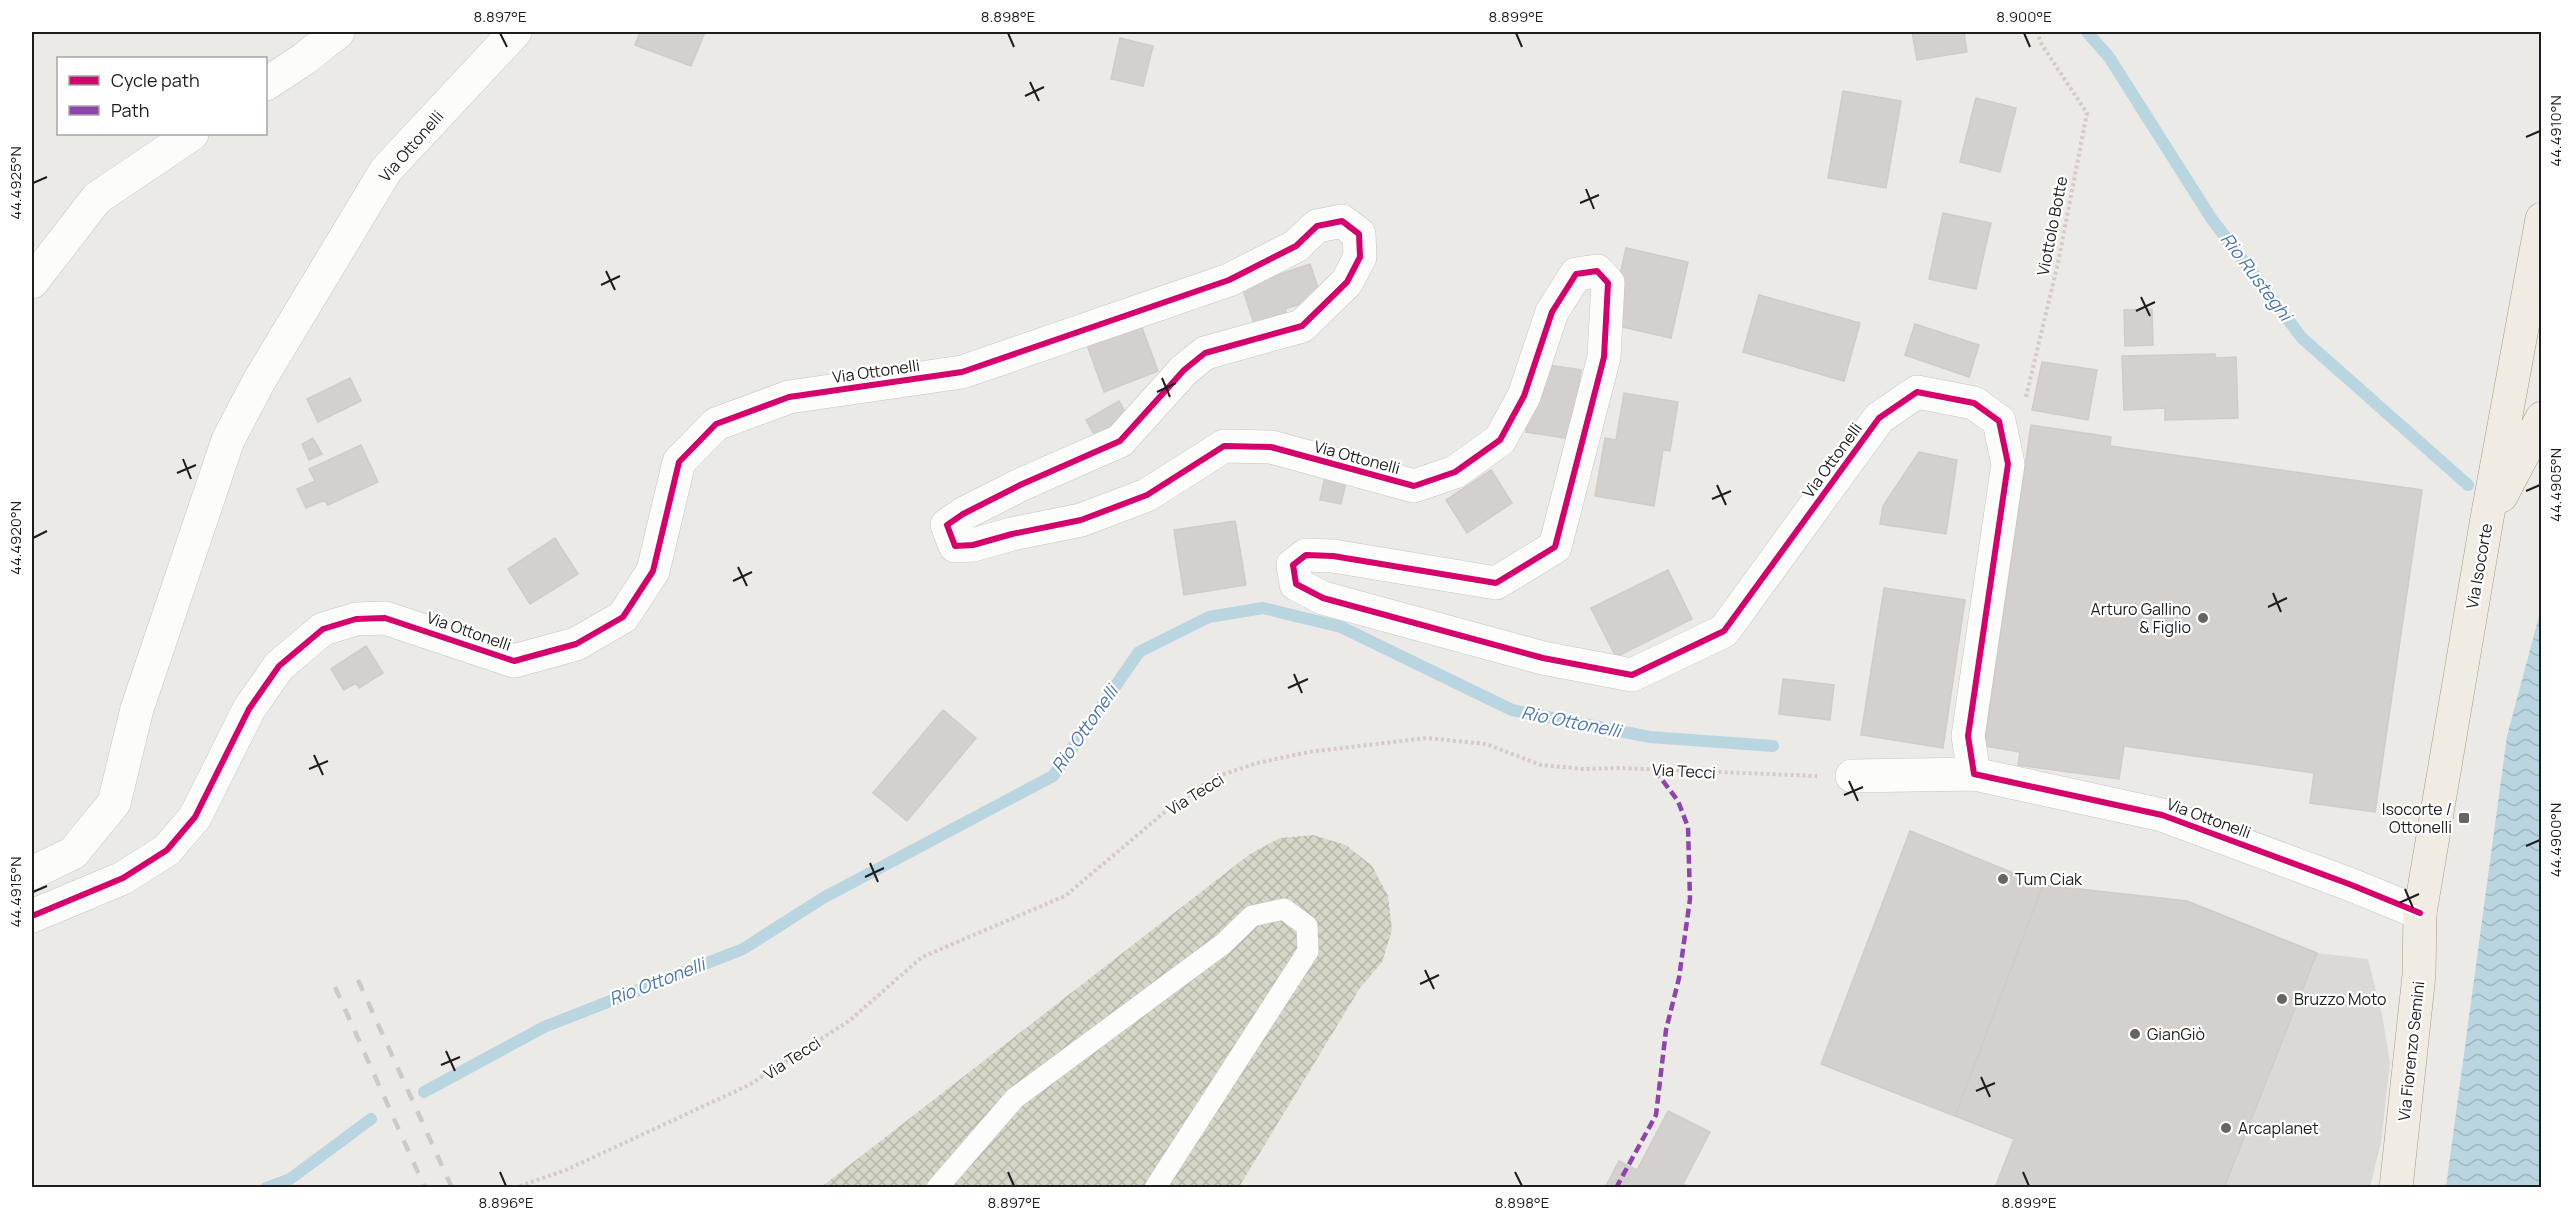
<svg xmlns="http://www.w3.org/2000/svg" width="2573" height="1219" font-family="Manrope,sans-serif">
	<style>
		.religious { fill: #dad9d7 }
		.construction { fill: url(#construction-cross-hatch) }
		.water { fill: url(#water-waves) }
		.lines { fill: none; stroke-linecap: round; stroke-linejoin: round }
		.stream { stroke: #b9d5df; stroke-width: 12 }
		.building { fill: #d3d0cd; stroke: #cfccc7; stroke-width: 1.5 }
		.lane-casing { stroke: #c4c4c2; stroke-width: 22 }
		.street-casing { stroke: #c4c4c2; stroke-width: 34 }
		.primary-casing { stroke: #a29a82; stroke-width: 34 }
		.path { stroke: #d6c9c6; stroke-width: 4; stroke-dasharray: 3 3; stroke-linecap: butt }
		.lane { stroke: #fcfcfb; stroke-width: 21 }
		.street { stroke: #fcfcfb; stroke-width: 33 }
		.primary { stroke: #f0ece4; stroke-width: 33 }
		.rail { stroke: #cacac9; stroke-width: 4.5; stroke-dasharray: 12 12; stroke-linecap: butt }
		.quiet { stroke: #8e44ad; stroke-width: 4.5; stroke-dasharray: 9 4.5; stroke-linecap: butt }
		.cycleway-casing { stroke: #fff; stroke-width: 10 }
		.cycleway { stroke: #d6006c; stroke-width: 6 }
		.ticks { fill: none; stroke: #1d1d1d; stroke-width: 2 }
		.poi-dot { fill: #656563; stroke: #fff; stroke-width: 2 }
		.labels { text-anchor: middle; stroke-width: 4.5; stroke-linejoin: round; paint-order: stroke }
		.street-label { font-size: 16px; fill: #1d1d1d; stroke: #fff }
		.poi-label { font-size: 16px; fill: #1d1d1d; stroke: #fff; text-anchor: start }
		.water-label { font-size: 18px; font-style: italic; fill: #4a75ad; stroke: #fff }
		.neatline { fill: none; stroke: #1d1d1d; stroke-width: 2 }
		.ticks-label { font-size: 15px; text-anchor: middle; fill: #1d1d1d }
	</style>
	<defs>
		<pattern id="construction-cross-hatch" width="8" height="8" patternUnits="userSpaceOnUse" patternTransform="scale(1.5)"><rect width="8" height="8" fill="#d5d5c8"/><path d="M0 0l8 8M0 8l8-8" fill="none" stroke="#b6b6ab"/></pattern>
		<pattern id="water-waves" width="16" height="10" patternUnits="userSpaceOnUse" patternTransform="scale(1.5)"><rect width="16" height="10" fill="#b9d5df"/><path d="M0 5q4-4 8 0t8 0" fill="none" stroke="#9fb6bf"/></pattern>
	</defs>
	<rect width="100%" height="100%" fill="#eceae6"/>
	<path class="religious" d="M2317 953 2368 959 2382 1014 2390 1063 2381 1143 2370 1187 2224 1188Z"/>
	<path class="construction" d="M1313 835 1346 845 1372 866 1388 896 1392 930 1382 962 1360 988 1239 1187 820 1188 1250 854 1280 838Z"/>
	<path class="water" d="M2541 609V1187H2446L2507 736Z"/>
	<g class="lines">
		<path class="stream" d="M2087 32 2109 57 2211 218 2302 338 2468 485
			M424 1092 544 1027 743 949 823 898 1053 776 1139 652 1209 617 1263 608 1341 627 1512 710 1650 737 1773 746
			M266 1188 290 1179 371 1119"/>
	</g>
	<path class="building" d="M640 32H705L691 66 635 45Z
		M1912 32H1964L1967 52 1917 60Z
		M1120 38 1153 46 1143 86 1111 79Z
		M1843 91 1901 101 1886 188 1828 178Z
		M1976 98 2016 108 2000 172 1960 162Z
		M1943 213 1991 223 1976 289 1929 279Z
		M1626 248 1688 262 1671 338 1609 324Z
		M1310 264 1321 297 1285 309 1290 322 1257 333 1242 287Z
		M1759 295 1860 323 1844 381 1743 352Z
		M2152 309 2153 345 2125 346 2124 310Z
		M1915 324 1979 345 1969 377 1905 355Z
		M1141 325 1158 371 1104 392 1087 345Z
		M2215 354V358L2236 357 2238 418 2165 420V408L2124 410 2122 356Z
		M2042 362 2097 370 2088 420 2032 410Z
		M1548 365 1581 370 1571 439 1526 432 1532 395 1543 396Z
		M350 378 361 401 318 422 307 399Z
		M1624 393 1678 402 1670 451 1663 450 1654 506 1595 496 1605 438 1616 440Z
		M1119 401 1131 423 1098 441 1086 420Z
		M2031 425 2111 437 2110 446 2422 490 2375 812 2310 803 2314 773 2124 746 2119 779 2018 765 2020 752 1984 746Z
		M313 438 322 454 309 460 302 444Z
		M361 445 378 482 328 505 325 500 306 508 297 489 315 481 309 469Z
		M1919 452 1957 460 1946 534 1880 524 1883 506Z
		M1491 470 1512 503 1467 533 1446 500Z
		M1325 477 1346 482 1341 504 1320 500Z
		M1235 521 1246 585 1184 595 1174 530Z
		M555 538 578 574 530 604 508 569Z
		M1668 570 1692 619 1616 657 1591 608Z
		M1884 588 1965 600 1943 748 1861 735Z
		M366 646 383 673 359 688 356 683 344 690 331 669Z
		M1783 679 1834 685 1830 720 1779 714Z
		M943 710 976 738 907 821 873 793Z
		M1910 831 2043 885 1955 1116 1821 1064Z
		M2043 885 2187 901 2317 953 2224 1188H1995L2014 1139 1955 1116Z
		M1668 1111 1710 1132 1683 1184 1690 1188H1605L1619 1161 1637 1170Z"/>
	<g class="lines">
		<g class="lane-casing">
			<path id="lane" d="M937 1188 1015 1098 1223 944 1252 916 1284 909 1307 926 1308 951 1155 1188"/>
		</g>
		<g class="street-casing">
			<path id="street" d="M266 84 304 59 338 32
				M32 282 97 198 192 134
				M1852 776 1974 774
				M32 873 73 853 114 803 137 709 228 440 259 381 386 170 515 32
				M32 916 123 878 167 850 195 817 249 709 279 666 323 629 356 619 385 618 514 661 576 644 623 617 653 571 679 462 716 424 789 397 962 372 1229 280 1296 246 1317 226 1342 221 1359 234 1360 257 1347 282 1302 326 1205 353 1184 370 1120 441 1020 485 963 514 947 525 955 546 973 545 1012 534 1081 520 1147 495 1224 446 1271 447 1414 486 1455 472 1500 440 1524 396 1552 312 1576 274 1597 271 1608 283 1604 357 1555 547 1496 583 1333 556 1306 555 1293 565 1296 584 1323 598 1543 658 1632 675 1724 631 1879 418 1917 392 1974 403 1999 421 2008 464 1968 736 1974 774 2162 815 2349 884 2420 913"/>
		</g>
		<g class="primary-casing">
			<path id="primary" d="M2501 496 2542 418
				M2396 1188 2419 975 2420 913 2486 524 2542 219"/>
		</g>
		<path class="path" d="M2026 397 2058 263 2087 113 2042 45 2037 32
			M514 1188 566 1170 749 1085 849 1021 922 957 1065 896 1166 811 1215 777 1257 763 1309 752 1427 738 1486 744 1541 765 1584 769 1621 768 1817 776"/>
		<use href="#lane" class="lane"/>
		<use href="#street" class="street"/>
		<use href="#primary" class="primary"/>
		<path class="rail" d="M358 980 452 1188
			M335 987 425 1188"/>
		<path class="quiet" d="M1616 1188 1656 1115 1666 1030 1679 978 1690 899 1688 827 1678 801 1654 769"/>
		<g class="cycleway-casing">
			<path id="cycleway" d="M32 916 123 878 167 850 195 817 249 709 279 666 323 629 356 619 385 618 514 661 576 644 623 617 653 571 679 462 716 424 789 397 962 372 1229 280 1296 246 1317 226 1342 221 1359 234 1360 257 1347 282 1302 326 1205 353 1184 370 1120 441 1020 485 963 514 947 525 955 546 973 545 1012 534 1081 520 1147 495 1224 446 1271 447 1414 486 1455 472 1500 440 1524 396 1552 312 1576 274 1597 271 1608 283 1604 357 1555 547 1496 583 1333 556 1306 555 1293 565 1296 584 1323 598 1543 658 1632 675 1724 631 1879 418 1917 392 1974 403 1999 421 2008 464 1968 736 1974 774 2162 815 2349 884 2420 913"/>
		</g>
		<use href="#cycleway" class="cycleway"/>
	</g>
	<path class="ticks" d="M500 33 507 47M1008 33 1014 47M1516 33 1522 47M2024 33 2030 47M1030 82 1039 101M1025 96 1044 87M2526 137 2540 131M33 183 47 177M1586 189 1594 209M1580 203 1599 195M606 271 615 290M601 285 620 276M2141 297 2150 316M2136 311 2155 302M1162 378 1170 397M1157 392 1176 383M183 459 191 479M177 473 196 465M1717 485 1726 505M2526 491 2540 485M1712 499 1731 491M33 538 47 531M738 567 747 586M733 581 752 572M2273 593 2281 612M2268 607 2287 598M1294 674 1302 693M1288 688 1308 679M314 755 323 775M309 769 328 761M1849 781 1858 801M1844 795 1863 787M2526 846 2540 840M870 863 878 882M865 877 884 868M2405 889 2413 908M33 892 47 886M2399 903 2419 894M1425 970 1434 989M1420 984 1439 975M446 1051 455 1071M441 1065 460 1057M1981 1077 1990 1097M1976 1091 1995 1083M500 1172 506 1186M1008 1172 1014 1186M1515 1172 1522 1186M2023 1172 2029 1186"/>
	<g class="poi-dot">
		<circle cx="2203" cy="618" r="6"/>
		<rect x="2458" y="812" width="12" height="12" rx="3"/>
		<circle cx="2003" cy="879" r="6"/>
		<circle cx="2282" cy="999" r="6"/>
		<circle cx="2135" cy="1034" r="6"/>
		<circle cx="2226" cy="1128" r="6"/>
	</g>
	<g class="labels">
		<g class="street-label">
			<text transform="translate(411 146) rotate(-49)" y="6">Via Ottonelli</text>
			<text transform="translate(2052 226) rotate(-79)" y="6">Viottolo Botte</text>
			<text transform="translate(876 371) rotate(-8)" y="6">Via Ottonelli</text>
			<text transform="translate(1357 457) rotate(15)" y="6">Via Ottonelli</text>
			<text transform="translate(1832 460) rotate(-54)" y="6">Via Ottonelli</text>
			<text transform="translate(2479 566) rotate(-80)" y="6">Via Isocorte</text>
			<text transform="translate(469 631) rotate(19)" y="6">Via Ottonelli</text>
			<text transform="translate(1684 771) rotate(3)" y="6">Via Tecci</text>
			<text transform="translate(1195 794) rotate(-32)" y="6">Via Tecci</text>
			<text transform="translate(2209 818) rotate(20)" y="6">Via Ottonelli</text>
			<text transform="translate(2411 1051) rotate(-84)" y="6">Via Fiorenzo Semini</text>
			<text transform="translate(792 1058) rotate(-33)" y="6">Via Tecci</text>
		</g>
		<g class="poi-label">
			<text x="2191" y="615" text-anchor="end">Arturo Gallino<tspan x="2191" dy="18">&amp; Figlio</tspan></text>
			<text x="2452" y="815" text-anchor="end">Isocorte /<tspan x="2452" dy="18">Ottonelli</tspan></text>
			<text x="2015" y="885">Tum Ciak</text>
			<text x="2294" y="1005">Bruzzo Moto</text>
			<text x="2147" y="1040">GianGiò</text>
			<text x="2238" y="1134">Arcaplanet</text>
		</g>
		<g class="water-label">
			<text transform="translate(2256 277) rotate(53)" y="6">Rio Rusteghi</text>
			<text transform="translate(1571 722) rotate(11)" y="6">Rio Ottonelli</text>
			<text transform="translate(1085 729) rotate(-55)" y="6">Rio Ottonelli</text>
			<text transform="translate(657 982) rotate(-21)" y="6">Rio Ottonelli</text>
		</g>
	</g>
	<rect width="2573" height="1219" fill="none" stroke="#ffffff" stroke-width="66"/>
	<rect x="57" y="57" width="210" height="78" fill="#ffffff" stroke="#a5a5a5" stroke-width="1.5"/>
	<rect x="69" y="76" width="30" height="9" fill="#d6006c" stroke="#a5a5a5" stroke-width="1.5"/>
	<text x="111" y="87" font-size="18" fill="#1d1d1d">Cycle path</text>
	<rect x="69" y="106" width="30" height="9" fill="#8e44ad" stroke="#a5a5a5" stroke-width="1.5"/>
	<text x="111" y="117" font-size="18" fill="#1d1d1d">Path</text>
	<rect x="33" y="33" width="2507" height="1153" class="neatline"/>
	<g class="ticks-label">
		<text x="500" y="22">8.897°E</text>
		<text x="1008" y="22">8.898°E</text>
		<text x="1516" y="22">8.899°E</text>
		<text x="2024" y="22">8.900°E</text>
		<text transform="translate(2556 131) rotate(-90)" y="5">44.4910°N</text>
		<text transform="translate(16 183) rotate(-90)" y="5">44.4925°N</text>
		<text transform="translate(2556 485) rotate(-90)" y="5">44.4905°N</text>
		<text transform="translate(16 538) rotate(-90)" y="5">44.4920°N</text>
		<text transform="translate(2556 840) rotate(-90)" y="5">44.4900°N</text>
		<text transform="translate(16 892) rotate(-90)" y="5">44.4915°N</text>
		<text x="506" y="1208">8.896°E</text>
		<text x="1014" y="1208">8.897°E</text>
		<text x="1522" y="1208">8.898°E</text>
		<text x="2029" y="1208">8.899°E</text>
	</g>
</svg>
